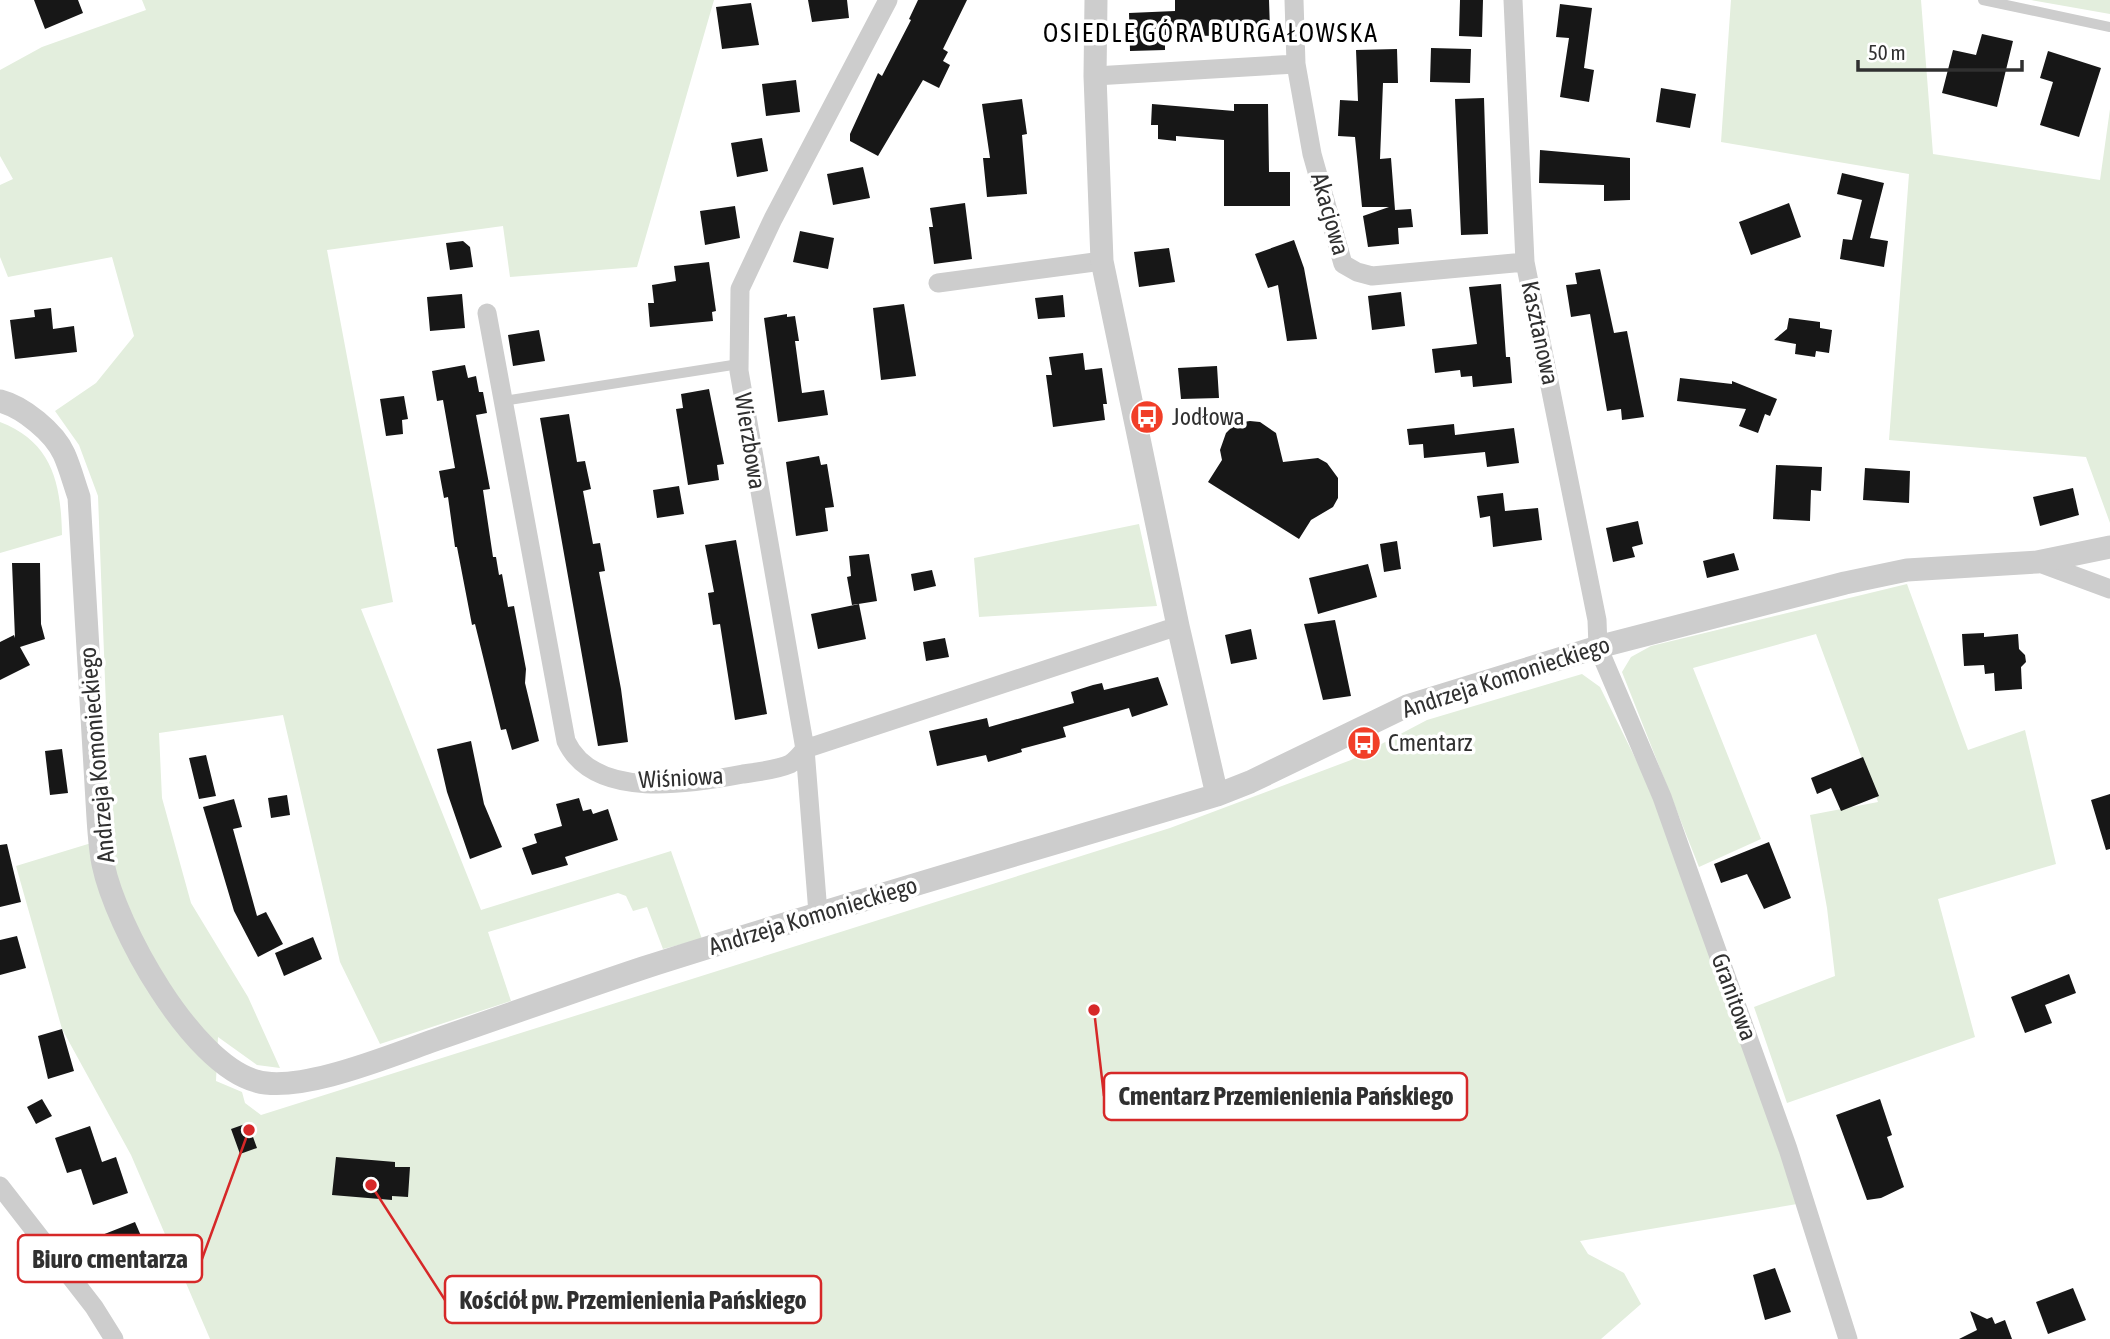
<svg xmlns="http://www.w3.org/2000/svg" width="2110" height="1339" font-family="'Asap Condensed',sans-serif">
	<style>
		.green { fill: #e3eedd }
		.building { fill: #171717 }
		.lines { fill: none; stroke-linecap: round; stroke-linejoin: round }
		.service { stroke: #cdcdcd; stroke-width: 10 }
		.minor { stroke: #cdcdcd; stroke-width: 19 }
		.tertiary { stroke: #cdcdcd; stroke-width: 23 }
		.labels { text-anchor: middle; stroke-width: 7; stroke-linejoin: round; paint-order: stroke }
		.street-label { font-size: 24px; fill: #303030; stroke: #fff }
		.poi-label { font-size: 24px; fill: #303030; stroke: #fff; text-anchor: start }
		.neighbourhood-label { font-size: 26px; letter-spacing: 2px; fill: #000; stroke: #fff }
		.leader { fill: none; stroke: #d62828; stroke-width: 2.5 }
		.callout-dot { fill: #d62828; stroke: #fff; stroke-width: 2.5 }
		.callout { fill: #fff; stroke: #d62828; stroke-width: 2.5 }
		.callout-label { font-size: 26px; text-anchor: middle; font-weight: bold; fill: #303030 }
	</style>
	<rect width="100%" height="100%" fill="#fff"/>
	<path class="green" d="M142 0H714L637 267 510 277 503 226 327 250 393 602 361 609 481 910 671 851 702 939 663 949 647 907 633 911 626 896 618 893 488 932 511 1001 380 1044 340 962 283 715 159 733 162 798 191 903 248 997 280 1068 257 1065 218 1037 216 1081 242 1092 245 1103 261 1115 1170 828 1351 760 1427 720 1582 674 1600 687 1655 798 1725 990 1797 1204 1580 1241 1588 1254 1624 1273 1641 1304 1601 1339H210L131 1155 62 1029 16 866 111 837 98 496 79 445 55 411 96 383 134 336 112 257 8 277 0 257V185L13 179 0 156V70L42 47 146 10Z
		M1731 0H1921L1933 154 2100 180 2110 109V523L2086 457 1889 440 1909 174 1721 142Z
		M2031 0H2110V14Z
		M0 422C53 442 61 485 62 535L0 553Z
		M1139 524 1157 606 979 617 974 558Z
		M1907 584 1968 750 2025 730 2056 864 1938 899 1975 1037 1787 1103 1754 1007 1835 976 1827 908 1810 815 1878 802 1816 634 1693 668 1761 839 1699 867 1622 672 1631 657 1651 646Z"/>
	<path class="building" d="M34 0H78L83 13 45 29Z
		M808 0H847L849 18 812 22Z
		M918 0H967L943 49 948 52 943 61 950 65 939 88 923 80 878 156 850 141V134L878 73 882 76 911 20 909 19Z
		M1175 0H1269L1270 30 1218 31V36L1165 35V50L1130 51 1129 13 1175 11Z
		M1460 0H1483L1482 37 1459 36Z
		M751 3 759 45 722 49 716 7Z
		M1560 4 1592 8 1584 68 1594 70 1589 102 1560 97 1569 38 1556 37Z
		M1982 34 2013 41 1997 107 1942 93 1953 50 1976 55Z
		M1431 48 1471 49 1470 83 1430 82Z
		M1397 49 1398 83H1383L1380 159 1391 158 1395 210 1411 209 1413 227 1398 228 1399 244 1368 247 1363 216 1389 207H1362L1355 137 1338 136 1340 100 1358 101 1356 50Z
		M2048 51 2101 68 2079 137 2040 125 2053 82 2040 78Z
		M796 80 800 112 766 116 762 84Z
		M1661 88 1696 94 1690 128 1656 122Z
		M1484 98 1488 234 1461 235 1455 99Z
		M1022 99 1027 134 1022 135 1027 194 987 197 983 158H990L982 104Z
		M1152 104 1234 111V104H1268L1269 172H1290V206H1224V140L1176 136V141L1158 139V125H1151Z
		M762 138 768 171 737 177 731 143Z
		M1540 150 1630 158V200L1604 201V185L1539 183Z
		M863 167 870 198 833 205 827 174Z
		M1842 173 1884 183 1870 238 1888 241 1884 267 1840 259 1843 239 1852 240 1862 200 1837 194Z
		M965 203 972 259 934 264 929 227H933L930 208Z
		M1789 203 1801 237 1751 255 1739 222Z
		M735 206 740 238 705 245 700 211Z
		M800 231 834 238 828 269 793 262Z
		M1294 240 1304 268 1317 339 1287 341 1278 285 1268 288 1255 254Z
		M463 241 470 247 473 267 450 270 446 243Z
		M1169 248 1175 282 1139 287 1134 252Z
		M709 262 716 311 712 312 713 321 650 327 648 303H654L652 285 676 281 674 266Z
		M1600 269 1614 333 1627 331 1644 417 1622 420 1621 409 1607 411 1590 314 1571 317 1566 285 1577 284 1575 273Z
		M1501 284 1506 357H1510L1512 383 1473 387 1472 376 1461 377 1460 370 1435 373 1432 349 1477 344 1469 287Z
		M1401 292 1405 326 1372 330 1368 296Z
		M462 294 465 328 430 331 427 297Z
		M1063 295 1065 317 1038 319 1035 298Z
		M904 304 916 376 881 380 873 308Z
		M51 308 53 329 74 326 77 352 15 359 10 320 35 317 34 310Z
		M787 314V317L795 316 799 341H795L802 393 824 390 828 415 778 422 764 318Z
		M1789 318 1820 322V328L1832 330 1829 353 1816 351 1815 357 1795 354 1796 344 1774 340 1787 329Z
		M539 330 545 361 513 366 508 335Z
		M1083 353 1085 370 1102 368 1107 404H1103L1105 420 1053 427 1046 375H1052L1049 357Z
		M465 365 468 378 476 376 479 392H483L487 413 476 415 490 489 483 490 493 557H496L499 575 502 574 508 607 514 606 526 669 525 683 539 741 512 750 506 729 501 730 475 624 472 625 457 547H455L448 497 444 498 439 471 455 468 443 400 437 401 432 371Z
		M1217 366 1219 398 1181 399 1178 368Z
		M1680 378 1732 384V381L1777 399 1770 416 1765 414 1758 433 1739 426 1746 409 1677 401Z
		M709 389 724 464 717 465 719 480 688 485 676 409 683 408 681 394Z
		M404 396 408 419 402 420 403 434 386 436 380 399Z
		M569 414 577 462 585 461 591 489 583 491 593 544 600 543 605 571 599 572 621 689 628 742 598 746 540 418Z
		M1250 421 1260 422 1276 433 1283 462 1318 458 1327 463 1338 478V498L1333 507 1311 520 1299 539 1208 482 1222 460 1220 450 1226 433 1236 423Z
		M1454 424 1455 435 1514 428 1519 463 1487 467 1485 452 1424 458 1423 444 1409 445 1407 429Z
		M819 456 821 465 827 464 834 507 825 508 828 531 796 536 786 462Z
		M1776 465 1822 467 1821 491 1811 490 1810 521 1773 519Z
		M1865 468 1910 471 1909 503 1863 500Z
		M679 486 684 514 657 518 653 490Z
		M2073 488 2079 515 2040 526 2033 497Z
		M1503 493 1505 511 1538 508 1542 540 1493 547 1490 516 1480 518 1477 496Z
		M1638 521 1643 544 1632 547 1635 557 1613 562 1606 528Z
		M736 540 767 714 735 720 720 624 713 625 708 593 714 592 705 545Z
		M1397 541 1401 569 1384 572 1380 544Z
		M1734 553 1739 570 1707 578 1703 561Z
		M869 554 877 601 852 605 847 577 851 576 849 556Z
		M12 563H40L41 624 45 639 20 647 30 665 0 680V642L14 635 15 638Z
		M1368 564 1377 597 1318 614 1309 578Z
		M932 570 936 586 914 591 911 574Z
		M859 604 866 639 818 649 811 614Z
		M1335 620 1351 696 1323 700 1304 624Z
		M1251 629 1257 659 1231 664 1225 635Z
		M1984 633V637L2018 634 2019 649 2025 655 2026 662 2021 667 2022 689 1995 691 1994 673 1985 674 1984 665 1964 666 1962 634Z
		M945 638 949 657 926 661 923 642Z
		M1158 677 1168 705 1132 717 1129 708 1063 727 1066 737 1021 749 1022 752 988 762 986 755 937 766 929 731 987 718 989 727 1074 703 1071 692 1093 685 1102 683 1104 690Z
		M471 741 484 804 502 847 470 859 447 792 437 749Z
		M62 749 68 793 50 795 45 751Z
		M206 755 216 796 199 799 189 758Z
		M1863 757 1879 796 1841 811 1831 788 1817 794 1811 778Z
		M2110 794V849L2106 850 2091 800Z
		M287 795 290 815 271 818 268 798Z
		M579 798 583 811 591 809 593 814 608 809 618 840 565 857 568 865 532 875 522 848 537 843 534 834 562 826 556 804Z
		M234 799 242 827 233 829 257 916 266 912 283 944 258 957 234 911 203 807Z
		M1769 842 1791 898 1764 909 1747 874 1721 883 1714 864Z
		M7 844 21 902 0 907V845Z
		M17 936 26 968 0 975V940Z
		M313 937 322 959 284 976 275 953Z
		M2069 974 2076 993 2045 1005 2052 1023 2025 1033 2011 997Z
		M62 1029 74 1071 48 1079 38 1036Z
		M42 1099 52 1116 36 1124 27 1107Z
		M1880 1099 1892 1135 1887 1137 1904 1187 1881 1198 1867 1200 1836 1115Z
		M248 1123 257 1148 240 1154 231 1129Z
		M90 1126 102 1162 116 1157 128 1193 93 1205 81 1169 67 1173 55 1138Z
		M336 1157 395 1162V1167H410L408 1197 392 1196V1200L332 1195Z
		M135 1222 151 1259 118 1273 102 1235Z
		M1775 1268 1791 1312 1765 1320 1753 1275Z
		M2073 1288 2086 1320 2048 1334 2036 1302Z
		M1970 1311 1987 1319 1992 1317 1995 1324 2005 1320 2012 1339H1959L1977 1330Z"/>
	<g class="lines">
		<path class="service" d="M1983 0 2110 27
			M503 401 739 364"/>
		<path class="minor" d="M1294 0 1296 64 1312 154 1343 264 1357 272 1372 276 1525 262
			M1513 0 1525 262 1597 620 1598 647 1662 797 1689 873 1788 1149 1848 1339
			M1095 76 1296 64
			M938 283 1102 261
			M487 313 566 741C594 801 691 784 743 774 757 772 776 770 790 764 795 761 801 754 805 749L1178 626
			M2037 562 2110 589
			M818 913 805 749 739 371 740 289 773 219 888 0
			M0 1186 94 1307 114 1339"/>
		<path class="tertiary" d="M1096 0 1095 76 1102 261 1178 626 1217 795
			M0 401C23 407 54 432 64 454 70 467 74 483 79 497L98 818C99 833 100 849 103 864 116 927 191 1063 256 1081 299 1094 392 1055 435 1040 505 1016 574 991 643 968 834 907 1026 852 1217 795L1250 782 1407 706 1598 647 1845 583 1907 570 2037 562 2110 547"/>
	</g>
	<defs>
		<g id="bus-disc" transform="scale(1.75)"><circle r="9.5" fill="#f13e28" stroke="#fff"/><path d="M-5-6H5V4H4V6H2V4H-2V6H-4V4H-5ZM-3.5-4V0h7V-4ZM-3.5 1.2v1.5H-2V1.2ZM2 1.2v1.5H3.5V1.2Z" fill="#fff"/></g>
	</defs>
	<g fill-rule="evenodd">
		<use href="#bus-disc" x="1147" y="417"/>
		<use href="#bus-disc" x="1364" y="743"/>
	</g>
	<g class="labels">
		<g class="street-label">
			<text transform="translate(1330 214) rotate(74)" y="8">Akacjowa</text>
			<text transform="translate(1540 333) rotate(78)" y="8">Kasztanowa</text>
			<text transform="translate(750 441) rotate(81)" y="8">Wierzbowa</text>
			<text transform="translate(1506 677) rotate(-18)" y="8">Andrzeja Komonieckiego</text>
			<text transform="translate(97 755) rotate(-95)" y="8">Andrzeja Komonieckiego</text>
			<text transform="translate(681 778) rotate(-3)" y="8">Wiśniowa</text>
			<text transform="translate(813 916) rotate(-17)" y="8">Andrzeja Komonieckiego</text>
			<text transform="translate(1734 997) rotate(70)" y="8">Granitowa</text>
		</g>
		<g class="poi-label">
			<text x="1172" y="425">Jodłowa</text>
			<text x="1388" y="751">Cmentarz</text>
		</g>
		<g class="neighbourhood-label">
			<text x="1211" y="42">OSIEDLE GÓRA BURGAŁOWSKA</text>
		</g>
	</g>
	<path class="leader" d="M1094 1010L1104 1096M249 1130L202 1259M371 1185L445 1300"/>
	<g class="callout-dot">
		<circle cx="1094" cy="1010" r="7"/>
		<circle cx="249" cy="1130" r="7"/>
		<circle cx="371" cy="1185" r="7"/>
	</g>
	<g class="callout">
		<rect x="1104" y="1073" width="363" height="47" rx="7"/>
		<rect x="18" y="1235" width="184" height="47" rx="7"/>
		<rect x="445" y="1276" width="376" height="47" rx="7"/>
	</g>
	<g class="callout-label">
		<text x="1286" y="1105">Cmentarz Przemienienia Pańskiego</text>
		<text x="110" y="1268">Biuro cmentarza</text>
		<text x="633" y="1309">Kościół pw. Przemienienia Pańskiego</text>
	</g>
	<path d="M1858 60v10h164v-10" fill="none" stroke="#303030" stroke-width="3.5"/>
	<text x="1868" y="60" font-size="21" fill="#303030" stroke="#ffffff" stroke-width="5" paint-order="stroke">50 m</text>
</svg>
